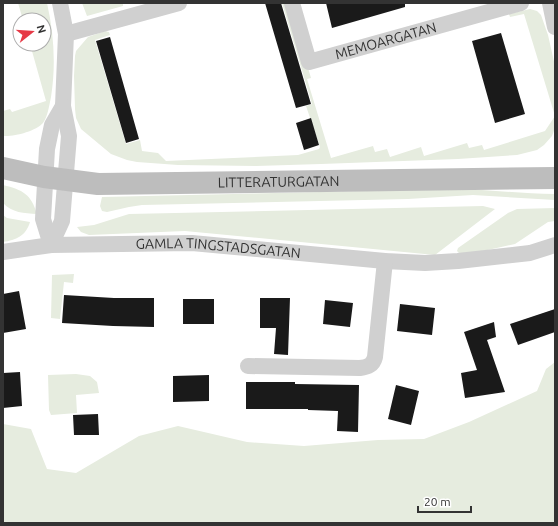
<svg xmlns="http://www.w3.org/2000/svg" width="558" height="526" font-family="Ubuntu,sans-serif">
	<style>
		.green { fill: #e6ecdf }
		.building { fill: #1a1a1a }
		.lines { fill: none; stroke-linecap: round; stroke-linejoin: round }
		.street { stroke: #d0d0d0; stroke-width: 16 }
		.secondary { stroke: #bdbdbd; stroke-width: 22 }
		.labels { text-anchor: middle; stroke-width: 4; stroke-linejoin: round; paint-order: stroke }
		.street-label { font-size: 14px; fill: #333; stroke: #fff }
	</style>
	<rect width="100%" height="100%" fill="#fff"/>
	<path class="green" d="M18 3H47C54 34 56 65 51 97 49 106 48 116 43 123 36 131 14 137 3 136V111L10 109 12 112 46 101 30 44H44V20H23Z
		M82 3H123V6L87 16Z
		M282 3H289L311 78 307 79 331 158 373 146 375 152 387 149 390 157 421 147 424 156 467 143 469 148 482 145 484 150 545 131 555 116 524 14 510 17 509 14 530 9 537 11 541 15 548 35 555 66V128L552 136 544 145 537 150 517 155 458 159 321 164 256 166 178 165 137 162 127 160 111 154 81 129 76 118 75 109 74 76 75 56 76 51 88 37 105 31 109 32 110 35 95 40 126 144 140 140 142 151 158 153 166 161 298 155 319 149 320 147 306 106 312 104Z
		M3 185C23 190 31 194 37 214 24 213 12 213 3 203Z
		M453 189C487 189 521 194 555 194V200L473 195 408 199 142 205 129 207 107 212 102 211 100 206 102 197Z
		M483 206 495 209 435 255 185 231 89 235 81 232 77 227 94 225 129 214Z
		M555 208V221L548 222 515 244 470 254 459 253 457 251 458 248 508 213 517 209Z
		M3 215 7 218 30 222C26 236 16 240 3 242Z
		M74 274 73 283 64 282 60 319 51 318 52 275Z
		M555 362V523H3V424L31 429 47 469 76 473 139 436 178 426 247 442 304 446 378 440 424 439 469 422 537 391 546 369Z
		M76 374 90 376 97 382 99 393 76 395 77 413 51 415 49 410 48 375Z"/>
	<path class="building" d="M265 3H281L311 104 296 108Z
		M326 3H405V7L332 28Z
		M501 33 525 114 495 123 472 41Z
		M110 37 139 139 126 143 96 41Z
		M311 118 319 145 304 150 296 123Z
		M19 291 26 329 3 333V294Z
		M64 295 114 298H154V327L113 326 62 323Z
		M260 298H290L288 355 274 354 276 328H260Z
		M183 299H214V324H183Z
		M325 300 353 303 350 327 323 324Z
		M400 304 435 308 432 335 397 331Z
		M555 309V332L518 345 510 324Z
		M494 322 496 337 487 340 505 392 465 398 461 373 477 370 464 332Z
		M20 372 22 406 3 408V373Z
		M209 375V401L173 402V376Z
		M246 382H295V384L359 385 358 432 337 431 338 411 308 410V409H246Z
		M396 385 419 391 411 425 388 419Z
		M98 414 99 435H74L73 415Z"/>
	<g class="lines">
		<g class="street">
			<path id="s1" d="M292 3 309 62 521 3"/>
			<path d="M550 3 555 27"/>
			<path d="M66 34 179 3"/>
			<path d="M51 245 62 221 69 136 63 106 66 34 60 3"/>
			<path d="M51 245 43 219 47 149 52 125 63 106"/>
			<path id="s2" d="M3 252 51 245 192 243 385 261 425 263 458 261 530 253 555 245"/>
			<path d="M248 366 360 368C368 367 373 365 375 357L385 261"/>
		</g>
		<path class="secondary" id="s3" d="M3 168 44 177 98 184 555 178"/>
	</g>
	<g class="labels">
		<g class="street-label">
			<text dy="5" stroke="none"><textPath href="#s1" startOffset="141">MEMOARGATAN</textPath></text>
			<text dy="5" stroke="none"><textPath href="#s3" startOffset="277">LITTERATURGATAN</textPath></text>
			<text dy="5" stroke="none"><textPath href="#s2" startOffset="216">GAMLA TINGSTADSGATAN</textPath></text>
		</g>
	</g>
	<rect width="558" height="526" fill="none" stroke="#333333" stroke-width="8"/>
	<g transform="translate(32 32) rotate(73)"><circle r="19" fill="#ffffff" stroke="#adadad"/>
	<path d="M0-3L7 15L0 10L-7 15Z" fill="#e63946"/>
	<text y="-6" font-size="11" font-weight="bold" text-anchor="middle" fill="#333333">N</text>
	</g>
	<path d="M418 506v6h53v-6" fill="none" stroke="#333333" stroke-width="2"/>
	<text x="424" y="506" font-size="12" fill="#333333" stroke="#ffffff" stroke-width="3" paint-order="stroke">20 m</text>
</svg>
